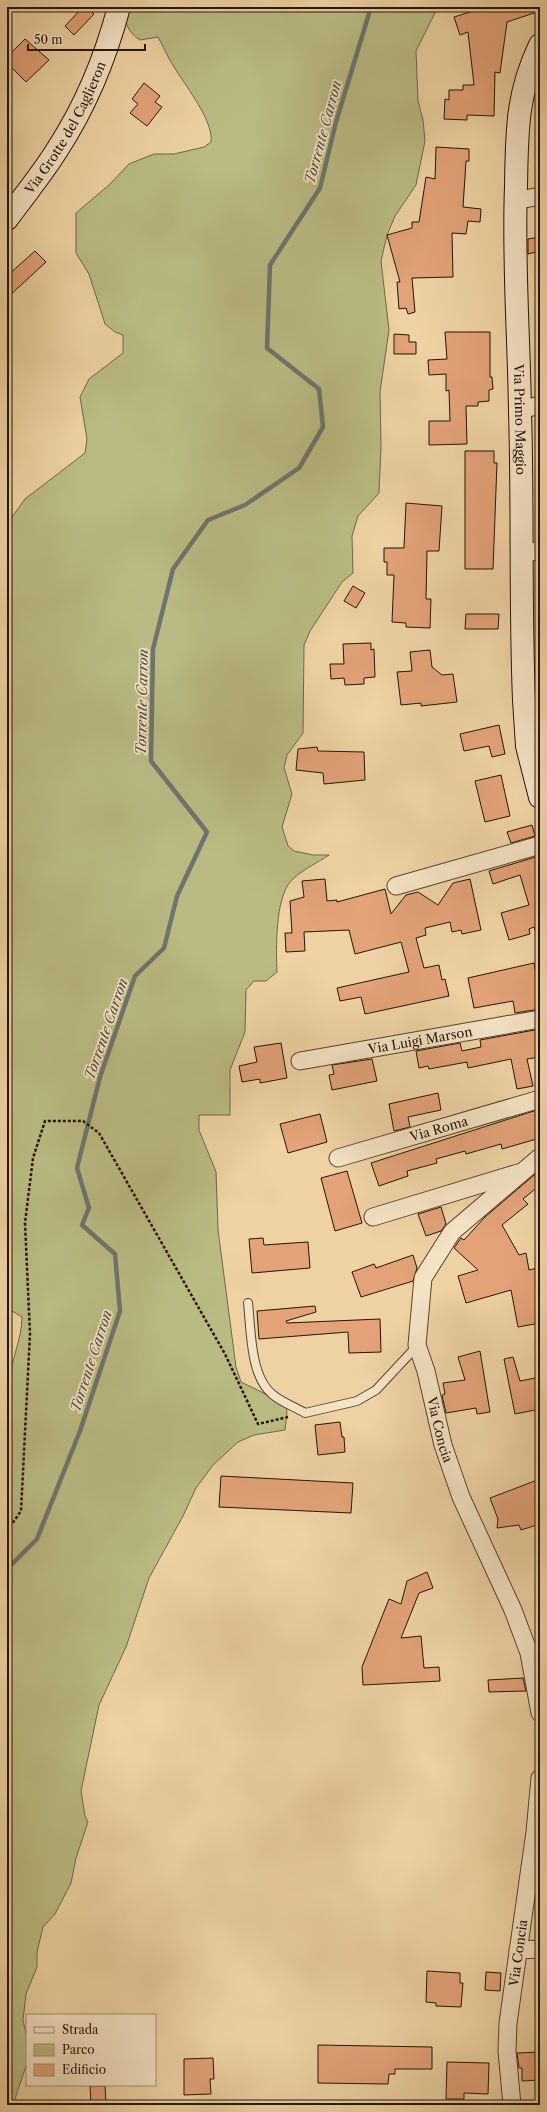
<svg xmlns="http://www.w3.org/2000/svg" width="547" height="2112" font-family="'Libre Caslon Text',serif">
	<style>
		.green { fill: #babb84; stroke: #6f6844 }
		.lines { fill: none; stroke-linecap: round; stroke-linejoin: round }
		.stream { stroke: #6e756c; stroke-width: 4.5 }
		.building { fill: #e3a278; stroke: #241404 }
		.lane-casing { stroke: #56442c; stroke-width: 10 }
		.street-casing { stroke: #56442c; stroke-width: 19 }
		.secondary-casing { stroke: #241404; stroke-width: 24 }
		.path { stroke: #241404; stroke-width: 2.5; stroke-dasharray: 3 2; stroke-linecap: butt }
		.lane { stroke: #f4e2c4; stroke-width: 8 }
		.street { stroke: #f4e2c4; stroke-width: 17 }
		.secondary { stroke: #f4e2c4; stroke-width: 22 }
		.labels { text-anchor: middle; stroke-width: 3.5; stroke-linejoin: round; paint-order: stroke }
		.street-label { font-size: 13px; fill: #241404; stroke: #f4e2c4 }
		.water-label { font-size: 14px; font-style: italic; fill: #4f4c41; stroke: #f4e2c4 }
	</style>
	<rect width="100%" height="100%" fill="#eed2a4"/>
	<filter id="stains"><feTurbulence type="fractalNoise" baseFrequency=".005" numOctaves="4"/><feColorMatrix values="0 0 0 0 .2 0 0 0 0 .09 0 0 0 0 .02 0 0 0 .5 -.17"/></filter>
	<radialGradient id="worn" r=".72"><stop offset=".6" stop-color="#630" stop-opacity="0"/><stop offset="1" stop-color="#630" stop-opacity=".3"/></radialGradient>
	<path class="green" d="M125 7H438L416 51 418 101 423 120 425 141 416 185 395 216 387 235 381 261 389 330 380 392 381 447 379 493 358 516 352 536 353 573 342 582 310 631 304 645 303 733 287 755 284 768 292 794 282 827 288 846 294 851 313 855H329C317 863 300 871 291 881 275 898 276 950 277 972L266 981H254L246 990 245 1032 230 1070V1115H199V1130L216 1172 218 1230 236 1367 241 1382 286 1404 287 1413 285 1430 254 1435 238 1442 213 1465 196 1488 183 1516 149 1578 126 1647 99 1705 81 1791 85 1816 88 1822 76 1858 71 1883 55 1914 43 1927 37 1952V1967L26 1994 23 2020 27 2038V2063L13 2105H7V1439C12 1419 9 1400 10 1380 11 1359 22 1339 22 1317L12 1311H7V524L25 499 85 453 87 439 80 397 89 379 123 353V335L115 332 105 324 89 274 76 253V213L109 185 129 164 154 154H174L191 150 204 147 211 142C214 122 187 88 176 70 169 60 164 48 158 37L140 40C128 33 123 20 125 7Z"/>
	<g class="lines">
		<path class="stream" d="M7 1569 37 1539 80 1431 120 1311 115 1254 82 1225 89 1208 77 1168 100 1077 135 976 164 948 177 896 207 832 151 761 153 649 173 569 208 520 245 505 299 468 323 427 319 389 267 348 270 265 320 188 336 122 371 7"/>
	</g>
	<path class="building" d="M83 7H86L94 14 74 35 65 26Z
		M486 7H540V11L507 22 500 73 495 72 494 116 467 115V120L444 119 445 99 449 100V90H463V85H474L468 32 460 35 454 17Z
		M25 39 49 60 26 82 7 63V57Z
		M144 83 160 96 155 102 162 107 147 126 130 113 138 104 132 99Z
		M436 147 469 149V161H466L463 207 481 209 480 222 468 221 466 234 452 233 453 277 412 278 415 312 408 314 406 308 399 309 397 282H400L387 235 412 228V222H419L426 177 435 179Z
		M540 237V251L528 254V239Z
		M35 251 46 262 7 298V276Z
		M445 332H490V377H492L493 389 489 390V401L478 402V406H466L467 444 429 445V421H450L449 390 446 391V374L429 375 428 360 447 359Z
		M394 334 409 335V342H416V354H394Z
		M465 451H494V463H497L493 569H465Z
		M406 503 442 506 439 551H427L426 599H431L430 628 406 627V623L392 622 394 575H387V562H384V548H404Z
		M353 586 365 593 356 608 344 601Z
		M466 614H499L498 629H465Z
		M371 643V650L374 649 375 677 364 678V684L345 685 344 678 331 679 330 664H344L343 644Z
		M430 650 432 667 442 675 453 674 457 702 421 706V703L401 705 397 672 412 671 410 652Z
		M499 725 505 754 492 757 489 746 464 751 460 734Z
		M317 747 318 751 364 752 365 780 324 784 323 773 296 770 298 749Z
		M501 775 510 816 485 822 475 781Z
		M532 825 535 836 511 843 507 832Z
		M539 856 540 932 536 933 534 927 529 929 530 934 509 940 501 913 529 905 520 875 493 884 489 871Z
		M325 879 327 901 337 900V902L385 889 391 914 406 895 418 892 438 905 453 883 470 879 481 930 462 934 461 930 452 932 450 922 425 928 426 935 416 938 424 968 439 965 442 980 445 979 449 996 365 1014 361 997 340 1001 337 988 409 972 401 942 355 954 349 930 304 932 305 951 286 952 285 933H292L290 901 304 897 302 881Z
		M534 963 536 975H540V1009L515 1013 513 1001 474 1008 468 978Z
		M540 1029V1057L527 1059 533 1086 517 1089 511 1059 468 1068 467 1062 429 1069 428 1066 419 1068 416 1051 460 1043 462 1051 481 1047 480 1040Z
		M281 1043 287 1078 260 1083V1079L242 1082 239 1066 257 1062 254 1047Z
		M372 1059 377 1081 332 1090 329 1075 334 1074 332 1065Z
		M438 1093 441 1110 408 1117 410 1127 394 1131 389 1104Z
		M540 1109V1138L502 1149 501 1144 466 1154 465 1151 436 1159 437 1163 407 1171 408 1176 379 1186 371 1163Z
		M320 1114 327 1142 288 1153 280 1124Z
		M540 1170V1185L523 1199 528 1204 502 1225 519 1255 526 1253 529 1270 537 1268 540 1283V1323L518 1327 511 1290 466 1303 458 1276 478 1270 454 1248 461 1238 464 1240 485 1217Z
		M347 1171 362 1223 335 1231 321 1178Z
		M441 1207 446 1224 441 1231 426 1236 418 1214Z
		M263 1238 264 1245 308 1242 310 1268 252 1273 249 1239Z
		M413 1255 417 1268 413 1281 361 1297 352 1272 374 1264 376 1268Z
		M315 1306 316 1312 286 1321 287 1323 380 1319 381 1352 349 1353 348 1332 259 1339 257 1311Z
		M480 1351 490 1412 477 1414 476 1408 446 1413 442 1395 445 1394 443 1383 465 1380 458 1357Z
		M513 1357 520 1381 540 1377V1409L515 1414 504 1359Z
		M340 1422 342 1437H344L345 1452 318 1455 315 1425Z
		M221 1476 353 1483 351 1513 219 1507Z
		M540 1479V1524L521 1530 519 1525 497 1528 498 1519 490 1498Z
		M427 1572 433 1588 419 1593 401 1638 421 1636 424 1668 439 1667 440 1681 363 1685 362 1667 389 1599 401 1604 407 1581Z
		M523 1678 526 1691 489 1692 488 1680Z
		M427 1971 460 1973V1983H463L461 2007 436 2006V2003L426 2002Z
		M486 1972 501 1973 500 1991 485 1990Z
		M318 2045 432 2047V2069H395V2074H389L388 2084 318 2083Z
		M540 2052V2080L522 2081V2068H519L517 2053Z
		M213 2058 214 2079H210L211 2094 184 2095V2059Z
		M447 2062 489 2063 488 2094 464 2093V2099H446Z
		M90 2086H105L106 2104 91 2105Z"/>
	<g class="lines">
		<g class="lane-casing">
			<path id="lane" d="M248 1303C251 1329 250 1376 272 1394 281 1402 295 1407 305 1413L357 1401 376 1390 417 1346"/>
		</g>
		<g class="street-casing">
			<g id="street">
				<path d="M515 201 540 196"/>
				<path d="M520 410 540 405"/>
				<path d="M523 554 540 550"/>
				<path d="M396 886 540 845"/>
				<path id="s1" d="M300 1061 540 1019"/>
				<path id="s2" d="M540 1157 452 1232 423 1278 417 1345 426 1371 443 1445 461 1497 513 1610 529 1653 540 1713"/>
				<path id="s3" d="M338 1158 540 1099"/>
				<path d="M373 1217 518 1173"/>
				<path d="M518 1950 540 1949"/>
				<path id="s4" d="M512 2105 507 2051 508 2023 535 1832 540 1778"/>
			</g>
		</g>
		<g class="secondary-casing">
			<g id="secondary">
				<path id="s5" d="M540 45C516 95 517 133 516 187 513 262 519 337 520 412 523 508 520 604 524 700L527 746 540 797"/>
				<path id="s6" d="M7 219C24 196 42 174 57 150 85 107 106 56 119 7"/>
			</g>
		</g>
		<path class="path" d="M7 1531 21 1511 30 1334 25 1223 33 1158 45 1121H83L99 1133 225 1354 258 1424 288 1417"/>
		<use href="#lane" class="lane"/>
		<use href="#street" class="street"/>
		<use href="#secondary" class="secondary"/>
	</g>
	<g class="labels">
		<g class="street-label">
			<text dy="5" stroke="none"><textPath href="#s6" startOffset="109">Via Grotte del Caglieron</textPath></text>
			<text dy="5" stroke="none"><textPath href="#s5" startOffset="378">Via Primo Maggio</textPath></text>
			<text dy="5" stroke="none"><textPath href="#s1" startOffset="122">Via Luigi Marson</textPath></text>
			<text dy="5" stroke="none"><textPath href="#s3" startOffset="105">Via Roma</textPath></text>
			<text dy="5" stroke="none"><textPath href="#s2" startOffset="325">Via Concia</textPath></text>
			<text dy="5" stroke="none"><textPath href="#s4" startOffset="153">Via Concia</textPath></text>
		</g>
		<g class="water-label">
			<text transform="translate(323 132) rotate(-75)" y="5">Torrente Carron</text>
			<text transform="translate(142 702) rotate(-89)" y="5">Torrente Carron</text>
			<text transform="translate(106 1029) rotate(-71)" y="5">Torrente Carron</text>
			<text transform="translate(91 1361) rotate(-72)" y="5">Torrente Carron</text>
		</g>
	</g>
	<rect width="547" height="2112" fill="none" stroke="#eed2a4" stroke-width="24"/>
	<rect x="8" y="8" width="531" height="2096" fill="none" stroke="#241404" stroke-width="2"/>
	<rect x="12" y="12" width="523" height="2088" fill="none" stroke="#241404"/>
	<rect x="26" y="2014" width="130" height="72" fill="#f4e2c4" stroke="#a19077"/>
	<rect x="34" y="2027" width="20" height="6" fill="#f4e2c4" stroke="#a19077"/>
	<text x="62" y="2034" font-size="12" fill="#241404">Strada</text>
	<rect x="34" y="2044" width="20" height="12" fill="#babb84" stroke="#a19077"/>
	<text x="62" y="2054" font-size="12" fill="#241404">Parco</text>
	<rect x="34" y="2064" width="20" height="12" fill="#e3a278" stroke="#a19077"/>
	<text x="62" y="2074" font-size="12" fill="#241404">Edificio</text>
	<path d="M28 44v6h117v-6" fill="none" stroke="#241404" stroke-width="2"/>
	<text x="34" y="44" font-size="12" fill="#241404" stroke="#f4e2c4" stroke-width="3" paint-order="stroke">50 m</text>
	<rect width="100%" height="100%" filter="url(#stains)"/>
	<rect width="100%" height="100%" fill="url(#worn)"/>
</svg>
